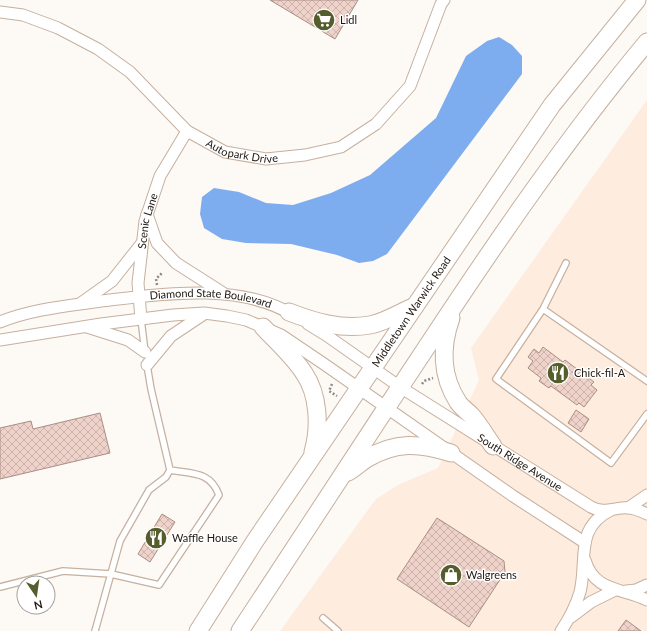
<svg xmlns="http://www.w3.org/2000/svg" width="647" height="631" font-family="Lato,sans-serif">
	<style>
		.built { fill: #feecde }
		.water { fill: #7eadef }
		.building { fill: url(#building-cross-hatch); stroke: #a98e86 }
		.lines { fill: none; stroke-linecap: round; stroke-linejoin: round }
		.lane-casing { stroke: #c6b09f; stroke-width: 8 }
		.street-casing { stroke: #c6b09f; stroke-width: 13 }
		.primary-casing { stroke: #c6b09f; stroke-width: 19 }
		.path { stroke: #8f8984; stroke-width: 2.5; stroke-dasharray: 2 2; stroke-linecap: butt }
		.lane { stroke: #fff; stroke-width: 5.5 }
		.street { stroke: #fff; stroke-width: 11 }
		.primary { stroke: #fff; stroke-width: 17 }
		.labels { text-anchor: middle; stroke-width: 3; stroke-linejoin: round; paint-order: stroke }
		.poi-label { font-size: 11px; fill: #1e1610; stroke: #fff; text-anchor: start }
		.street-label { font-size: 11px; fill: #1e1610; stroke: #fff }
	</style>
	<defs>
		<pattern id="building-cross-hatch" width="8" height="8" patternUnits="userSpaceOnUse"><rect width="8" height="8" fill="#efd2c9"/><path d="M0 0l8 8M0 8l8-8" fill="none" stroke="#ccb4ac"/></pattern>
	</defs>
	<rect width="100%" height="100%" fill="#fdf9f5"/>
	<path class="built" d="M647 100V631H280L376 499 400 484 438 468 479 380 471 348Z"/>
	<path class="water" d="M499 37 512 45 522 56V74L387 254 373 261 359 263 337 255 291 244 246 243 222 239 204 228 200 214 202 197 214 188 239 192 266 203 293 205 331 193 370 175 436 118 466 56 487 41Z"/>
	<path class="building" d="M270 0H358L335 39Z
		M543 347 563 362 565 360 594 382 591 385 597 390 584 407 579 403 577 405 551 386 549 388 539 381 541 378 528 368 533 361 528 357 534 349 539 353Z
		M576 410 589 419 581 432 568 423Z
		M100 413 110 453 0 479V428L31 421 33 429Z
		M162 514 175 522 150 562 138 554Z
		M437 518 504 561 505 572 469 627 397 579Z
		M626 620 641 631H618Z"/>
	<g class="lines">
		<g class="lane-casing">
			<path id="lane" d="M566 263 543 309 496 379 611 463 647 414
				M543 309 647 381
				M141 319 145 352
				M0 587 63 571 111 574 159 585 219 495C210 471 192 474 170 470
				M323 618 338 631
				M95 631 120 541 149 490 166 477 170 470 151 389 147 365"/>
		</g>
		<g class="street-casing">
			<g id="street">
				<path id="s1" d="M0 12 23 15 58 28 98 49 130 72 187 131 225 152 266 159 305 155 341 147 376 124 410 86 441 4 444 0"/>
				<path d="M147 214 157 243 176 263 223 293"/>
				<path d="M81 303 112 281 142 243"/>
				<path id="s2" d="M141 319 138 283 145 221 160 176 187 131"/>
				<path id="s3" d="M0 322C32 309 67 306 101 301 162 294 239 282 293 315"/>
				<path id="s4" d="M308 324 326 335 400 387 591 507C602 513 611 509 622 508 631 507 639 510 647 514"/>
				<path d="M87 327 128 340 145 352"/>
				<path d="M0 340 101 324 173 315 204 313 227 316 246 320 281 335 324 364 513 496 584 542"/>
				<path d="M147 365 171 336 204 314"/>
				<path d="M628 508 647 495"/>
				<path d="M585 560C594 592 623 588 647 600"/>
				<path d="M626 591 636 590 647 585"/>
				<path d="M571 617 591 602 615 590"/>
				<path d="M561 631C569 619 576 606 580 592 588 560 574 528 611 510"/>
			</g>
		</g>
		<g class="primary-casing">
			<g id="primary">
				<path d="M289 312C315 322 341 330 370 325 386 322 401 312 415 306"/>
				<path d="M451 318C441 346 441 376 458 402 461 407 467 411 471 415 479 424 486 436 493 446"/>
				<path d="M263 327C277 342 293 356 304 373 319 395 320 427 313 452"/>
				<path d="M348 472C355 468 360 463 366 459 396 441 420 443 451 453"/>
				<path id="s5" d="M198 631 255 541 552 105 637 0"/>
				<path d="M240 631C303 535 366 438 430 342 498 239 568 137 647 42"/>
			</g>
		</g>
		<path class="path" d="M157 285 156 279 163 272
			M332 384 329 391 337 396
			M422 384 424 381 433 378"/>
		<use href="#lane" class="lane"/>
		<use href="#street" class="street"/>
		<use href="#primary" class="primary"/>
	</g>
	<defs>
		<g id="supermarket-disc" transform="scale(1.15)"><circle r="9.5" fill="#555d2c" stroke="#fff"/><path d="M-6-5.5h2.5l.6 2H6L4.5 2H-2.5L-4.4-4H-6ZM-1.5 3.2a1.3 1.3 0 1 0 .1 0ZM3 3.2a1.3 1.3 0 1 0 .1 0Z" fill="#fff"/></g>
		<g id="restaurant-disc" transform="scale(1.15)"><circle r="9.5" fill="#555d2c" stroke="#fff"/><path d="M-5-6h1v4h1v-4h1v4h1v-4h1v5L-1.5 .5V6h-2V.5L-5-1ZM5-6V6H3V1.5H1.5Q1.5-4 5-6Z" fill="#fff"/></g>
		<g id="shop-disc" transform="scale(1.15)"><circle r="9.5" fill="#555d2c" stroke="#fff"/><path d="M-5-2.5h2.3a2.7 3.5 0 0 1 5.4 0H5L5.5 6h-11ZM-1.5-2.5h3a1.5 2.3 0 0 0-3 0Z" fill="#fff"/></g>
	</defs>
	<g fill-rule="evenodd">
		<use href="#supermarket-disc" x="324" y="20"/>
		<use href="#restaurant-disc" x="558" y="373"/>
		<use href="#restaurant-disc" x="156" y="538"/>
		<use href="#shop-disc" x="451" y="575"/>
	</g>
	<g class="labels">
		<g class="poi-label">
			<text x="340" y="24">Lidl</text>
			<text x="574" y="377">Chick-fil-A</text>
			<text x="172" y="542">Waffle House</text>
			<text x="466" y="579">Walgreens</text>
		</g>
		<g class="street-label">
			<text dy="4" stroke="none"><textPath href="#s1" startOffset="287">Autopark Drive</textPath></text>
			<text dy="4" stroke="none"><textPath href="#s2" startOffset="99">Scenic Lane</textPath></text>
			<text dy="4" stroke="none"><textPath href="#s3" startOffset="214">Diamond State Boulevard</textPath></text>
			<text dy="4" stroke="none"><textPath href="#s5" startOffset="384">Middletown Warwick Road</textPath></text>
			<text dy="4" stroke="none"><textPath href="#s4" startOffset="253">South Ridge Avenue</textPath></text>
		</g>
	</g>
	<g transform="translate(36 595) rotate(167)"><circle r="19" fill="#ffffff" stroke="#a5a29f"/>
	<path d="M0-3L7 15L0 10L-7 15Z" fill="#555d2c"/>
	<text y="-6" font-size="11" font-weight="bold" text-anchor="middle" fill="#1e1610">N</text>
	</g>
</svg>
